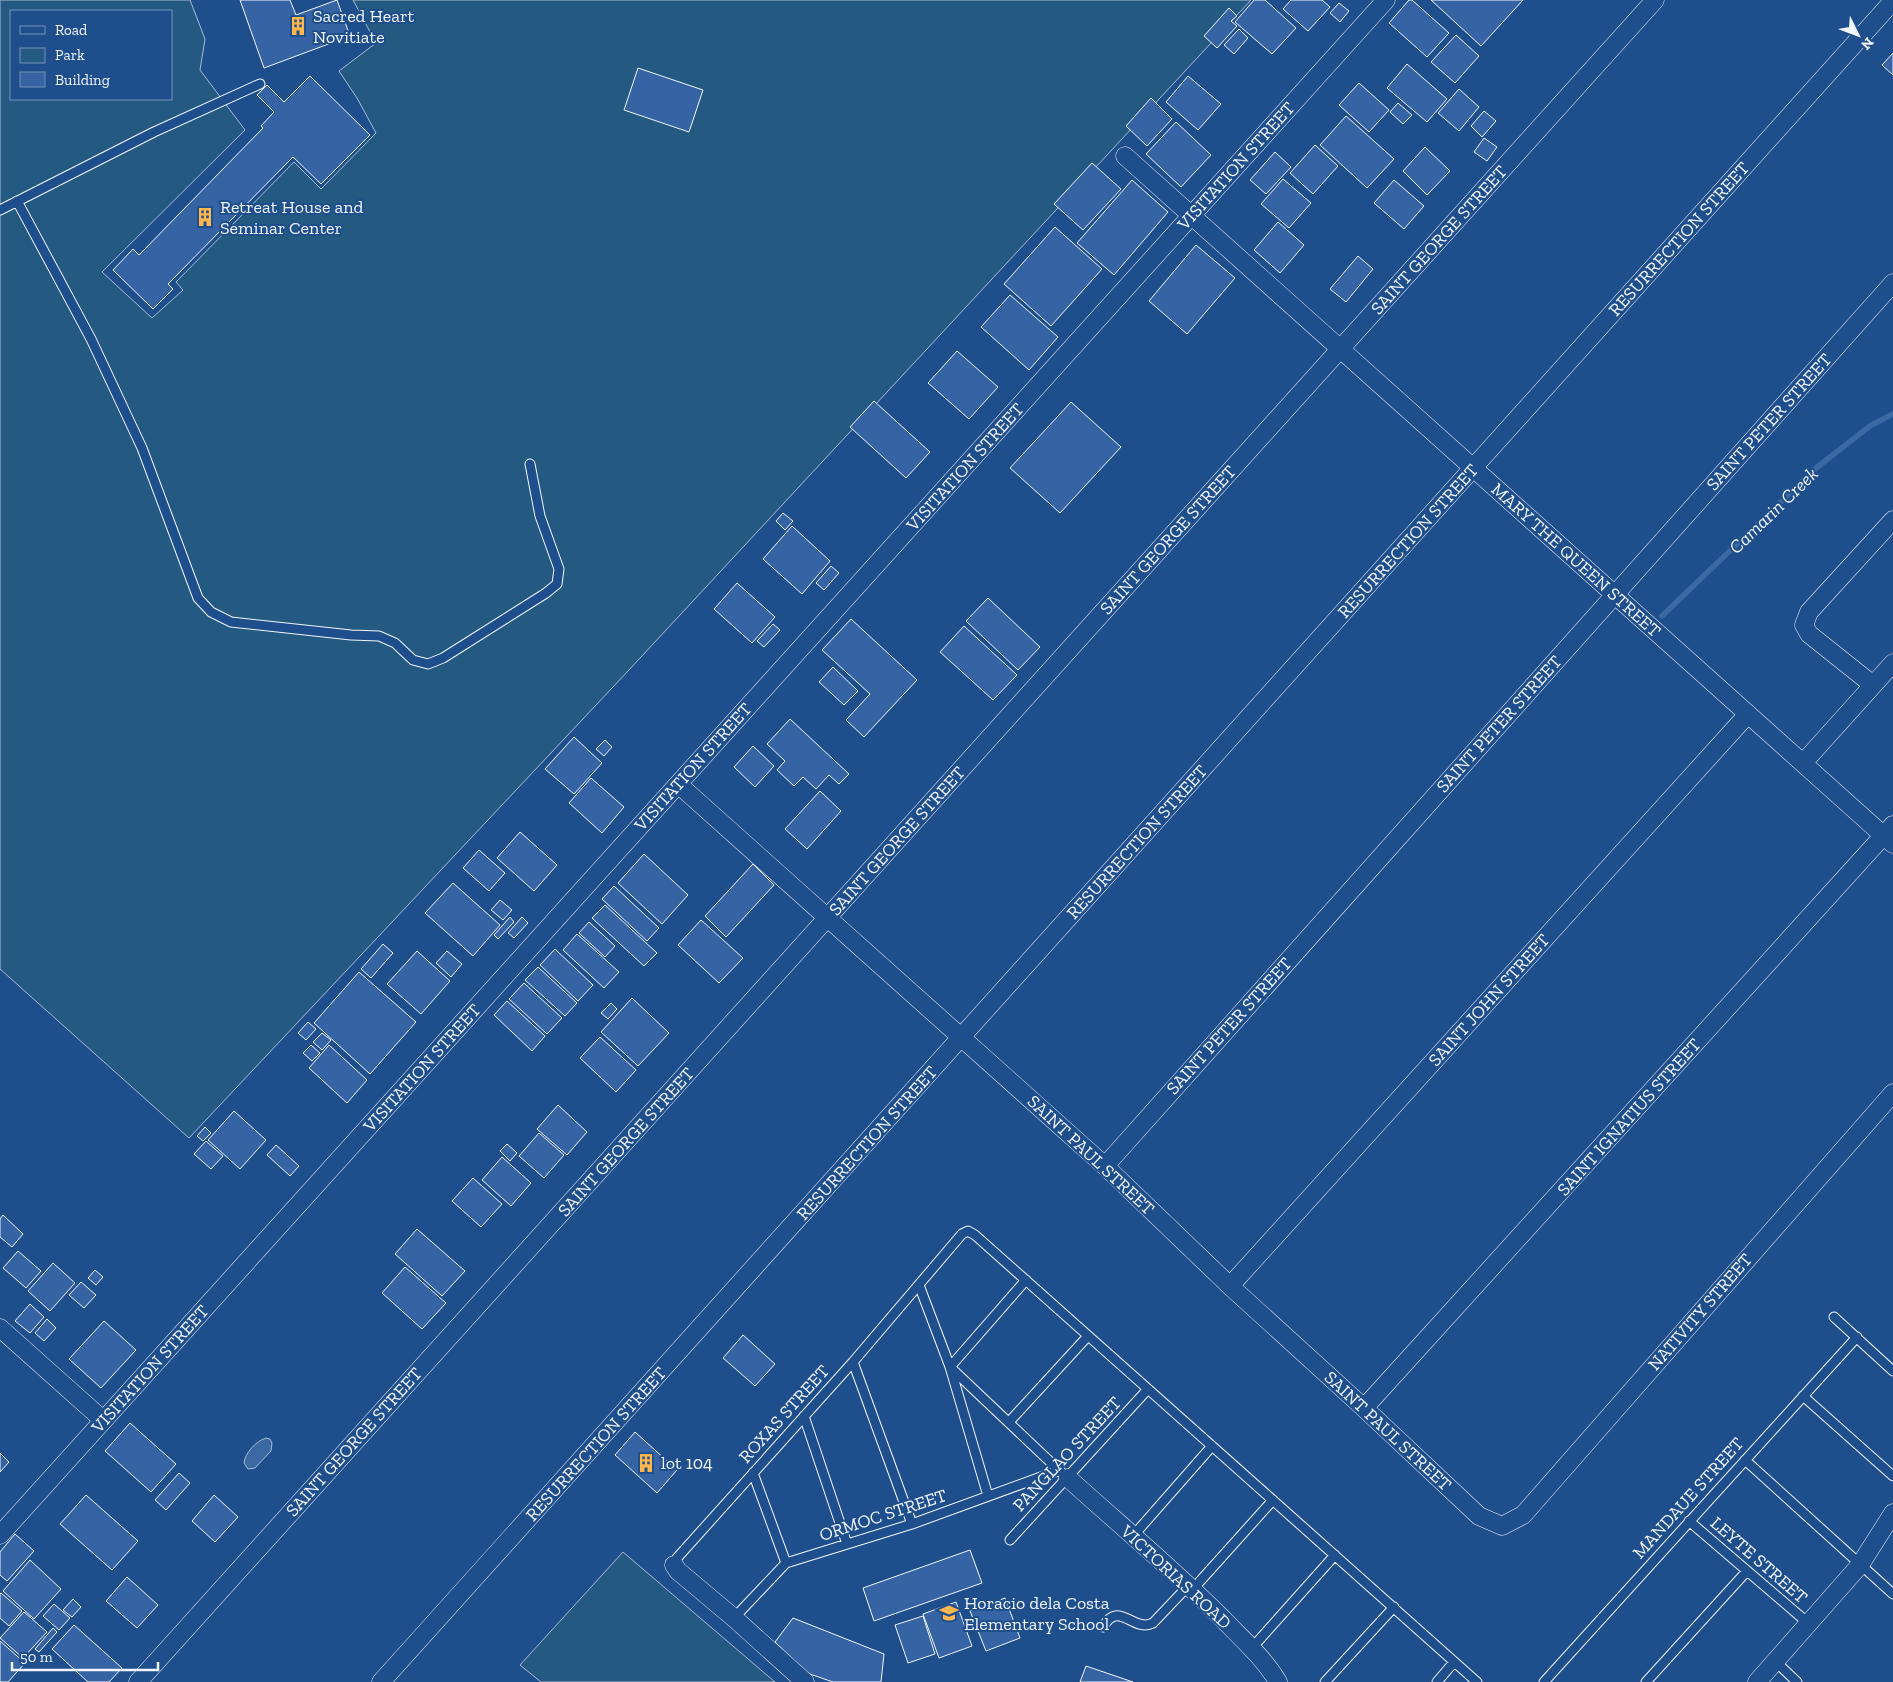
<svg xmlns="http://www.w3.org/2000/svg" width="1893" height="1682" font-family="'Zilla Slab',serif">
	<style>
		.green { fill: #245a82; stroke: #a8bbd7; fill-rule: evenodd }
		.water { fill: #3b69a3; stroke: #a8bbd7 }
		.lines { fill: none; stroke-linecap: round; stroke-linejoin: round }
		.stream { stroke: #3b69a3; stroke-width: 5.5 }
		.building { fill: #3563a3; stroke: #f2f6ff }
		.service-casing { stroke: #f2f6ff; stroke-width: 11 }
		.minor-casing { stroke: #f2f6ff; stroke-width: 19 }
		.service { stroke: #1f4e8c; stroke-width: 9 }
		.minor { stroke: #1f4e8c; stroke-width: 18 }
		.labels { text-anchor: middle; stroke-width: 4; stroke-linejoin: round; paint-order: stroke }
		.poi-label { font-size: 18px; fill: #f2f6ff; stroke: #1f4e8c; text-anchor: start }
		.street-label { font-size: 18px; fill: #f2f6ff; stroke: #1f4e8c }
		.water-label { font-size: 19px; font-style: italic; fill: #f2f6ff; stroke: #1f4e8c }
	</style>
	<rect width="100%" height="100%" fill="#1f4e8c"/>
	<path class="green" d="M0 0H190L205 39 200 70 245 130 102 272 152 318 183 290 176 282 294 162 321 189 376 133 357 98 339 71 376 43 353 0H1251L628 671 189 1138 0 969ZM11 11H171V99H11Z
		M623 1552 775 1682H541L520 1665Z"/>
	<path class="water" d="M266 1438 270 1439 272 1443 271 1451 255 1468 248 1469 244 1463C245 1453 256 1441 266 1438Z"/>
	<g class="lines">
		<path class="stream" d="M1662 616 1816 468 1870 426 1893 414"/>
	</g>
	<path class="building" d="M240 0H290L296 15 337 0 350 36 264 68Z
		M1254 0H1265L1296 28 1272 54 1235 22Z
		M1291 0H1322L1330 7 1308 31 1283 9Z
		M1409 0H1412L1449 33 1427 57 1389 23Z
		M1431 0H1523L1481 46Z
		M1339 3 1349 11 1340 22 1330 13Z
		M1229 8 1237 16 1231 21 1237 26 1217 48 1204 36Z
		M1239 29 1248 38 1234 54 1224 45Z
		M1456 35 1479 56 1455 83 1431 62Z
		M1893 53V75L1882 65Z
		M1407 64 1447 99 1427 122 1387 88Z
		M638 68 703 90 689 132 624 110Z
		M310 76 370 135 321 184 293 157 168 284 173 289 153 309 113 270 133 249 139 255 263 128 261 126 274 112 257 95 267 85 284 102Z
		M1188 76 1221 104 1198 130 1166 102Z
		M1359 83 1389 110 1369 132 1339 105Z
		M1459 89 1479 107 1459 131 1438 113Z
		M1151 98 1172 119 1147 146 1126 126Z
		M1398 103 1412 115 1403 124 1390 112Z
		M1484 111 1496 121 1482 137 1471 126Z
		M1346 116 1394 159 1367 188 1320 145Z
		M1176 122 1211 155 1181 187 1146 154Z
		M1484 138 1497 147 1487 161 1474 152Z
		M1315 145 1338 166 1313 194 1290 173Z
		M1425 147 1450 171 1427 195 1403 171Z
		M1275 152 1291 167 1266 194 1250 180Z
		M1092 163 1121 189 1083 230 1054 204Z
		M1283 179 1311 203 1289 228 1261 204Z
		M1132 180 1168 212 1114 275 1077 243Z
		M1394 180 1424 206 1404 229 1374 203Z
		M1278 222 1304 245 1280 273 1254 250Z
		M1055 227 1102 269 1051 326 1004 284Z
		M1196 245 1235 278 1187 334 1149 301Z
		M1358 256 1373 269 1346 302 1330 289Z
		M1010 295 1058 337 1029 370 981 327Z
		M957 351 998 387 969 419 928 383Z
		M874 401 930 452 906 478 850 427Z
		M1071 402 1121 447 1060 513 1010 468Z
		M783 513 793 521 785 530 776 521Z
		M792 526 830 561 802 594 763 559Z
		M831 566 839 573 824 590 816 583Z
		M737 583 775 617 752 643 714 609Z
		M988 598 1040 647 1018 670 966 621Z
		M851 619 917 680 864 737 846 720 870 694 822 650Z
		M773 624 780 630 764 647 757 641Z
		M964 626 1017 675 993 700 940 652Z
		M833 667 858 691 844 705 819 682Z
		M790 719 849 774 839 784 829 775 816 789 803 777 794 786 777 770 785 761 767 744Z
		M574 737 602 763 574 794 545 769Z
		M605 740 612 747 604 756 596 749Z
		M753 746 774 766 755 787 734 767Z
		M591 778 624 807 602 833 569 803Z
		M820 791 841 811 807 849 785 829Z
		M520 832 557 865 534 891 497 858Z
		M479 850 505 873 489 891 463 868Z
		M644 854 688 895 662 924 618 883Z
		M753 864 774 885 726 937 705 916Z
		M453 883 500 925 473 956 425 913Z
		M614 886 659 928 647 941 602 899Z
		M500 900 512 910 503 920 491 910Z
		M605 905 657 953 644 966 592 918Z
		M510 917 514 922 498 939 494 935Z
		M522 917 528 923 514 938 508 933Z
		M701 920 743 958 719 983 678 945Z
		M589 922 615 946 605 957 579 933Z
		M577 934 619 972 604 988 563 950Z
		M383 944 393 953 371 978 361 969Z
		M555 949 593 985 578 1001 540 965Z
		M417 951 450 981 421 1014 387 984Z
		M447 951 462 964 451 977 436 963Z
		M538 967 577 1003 565 1016 525 980Z
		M359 972 416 1022 370 1074 314 1023Z
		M524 983 562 1018 547 1034 509 999Z
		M632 998 669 1033 638 1066 601 1032Z
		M507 1001 545 1036 532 1051 494 1015Z
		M611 1003 617 1009 608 1019 601 1013Z
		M308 1022 316 1029 306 1040 298 1033Z
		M322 1033 331 1040 322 1050 313 1042Z
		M600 1037 636 1070 616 1092 580 1058Z
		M311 1045 320 1053 312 1061 303 1053Z
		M329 1045 367 1080 347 1103 309 1068Z
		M558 1105 587 1132 567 1155 537 1129Z
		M234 1111 266 1140 240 1169 208 1140Z
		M205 1127 211 1133 203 1141 197 1136Z
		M539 1133 564 1155 544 1178 519 1156Z
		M206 1141 223 1156 211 1169 194 1154Z
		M507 1144 517 1153 510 1161 500 1151Z
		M276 1145 299 1166 290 1176 267 1155Z
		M502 1157 531 1183 511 1206 482 1180Z
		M473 1178 502 1204 481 1227 452 1201Z
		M3 1215 23 1234 12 1247 0 1237V1219Z
		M417 1229 465 1271 442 1296 395 1254Z
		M18 1251 41 1271 26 1288 3 1268Z
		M53 1263 75 1283 50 1311 28 1291Z
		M405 1267 446 1303 422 1329 382 1293Z
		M95 1270 103 1277 96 1285 88 1278Z
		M81 1282 96 1295 84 1308 69 1295Z
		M30 1304 44 1317 30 1333 15 1321Z
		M47 1319 56 1328 44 1341 35 1333Z
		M104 1321 136 1350 101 1388 69 1359Z
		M743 1335 775 1364 755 1386 723 1358Z
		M130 1423 176 1464 151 1492 105 1451Z
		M635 1432 677 1470 657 1493 615 1455Z
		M0 1453 9 1462 0 1472Z
		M179 1473 190 1483 166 1510 155 1500Z
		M86 1495 138 1541 112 1570 60 1524Z
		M214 1495 238 1517 215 1542 192 1521Z
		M15 1534 34 1551 7 1581 0 1575V1552Z
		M970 1550 982 1583 874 1621 863 1588Z
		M30 1560 61 1589 34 1619 3 1591Z
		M127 1577 158 1605 137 1628 106 1601Z
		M1 1593 22 1611 9 1626 0 1618V1594Z
		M1005 1598 1020 1638 986 1651 970 1611Z
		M73 1599 81 1607 72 1617 63 1610Z
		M956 1602 972 1646 939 1658 923 1614Z
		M54 1604 70 1618 59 1630 43 1616Z
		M24 1612 47 1632 23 1658 0 1638Z
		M923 1616 935 1654 908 1663 895 1625Z
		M793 1618 884 1654 881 1682H833L807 1673 775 1642Z
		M74 1625 122 1668 109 1682H88L52 1649Z
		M53 1628 57 1632 39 1652 35 1649Z
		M0 1641 25 1663 8 1682H0Z
		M1086 1666 1133 1682H1080Z"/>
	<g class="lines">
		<g class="service-casing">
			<path id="service" d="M17 201 91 339 142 448 198 598 211 612 231 622 351 635 379 636 395 643 413 660 428 664 443 658 546 593 557 584 559 569 540 516 530 464
				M0 210 154 132 260 84
				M919 1285 950 1367 988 1496
				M1834 1317 1893 1371
				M853 1362 912 1524
				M950 1367 1062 1473
				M950 1367 1026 1280
				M1803 1396 1893 1476
				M804 1416 847 1544
				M1009 1422 1088 1336
				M1745 1460 1893 1594
				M753 1473 786 1563
				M1689 1521 1808 1623
				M1133 1536 1212 1446
				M1010 1540 1148 1389
				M674 1565 677 1558 853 1362 962 1234 968 1231 975 1235 1477 1682
				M1193 1589 1273 1500
				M734 1618 786 1563 912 1524 1060 1470
				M1103 1627C1119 1599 1133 1633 1153 1623L1189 1585
				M1252 1648 1335 1555
				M1775 1661 1797 1682
				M1325 1682 1394 1607
				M1437 1682 1454 1662
				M1544 1682 1857 1337
				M1646 1682 1747 1571"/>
		</g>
		<g class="minor-casing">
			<path id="minor" d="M1125 156 1893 844
				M1873 685 1809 634 1804 625 1809 612 1893 520
				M1803 763 1893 663
				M678 784 1105 1166 1230 1286 1364 1408 1479 1516 1502 1526 1523 1515 1893 1093
				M1105 1166 1893 283
				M1230 1286 1748 714
				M0 1328 103 1420
				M1364 1408 1893 825
				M1068 1478C1120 1525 1174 1570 1223 1619 1242 1639 1264 1658 1278 1682
				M0 1535 1386 0
				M674 1565 678 1571 734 1618 805 1682
				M138 1682 1655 0
				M381 1682 1893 1
				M1757 1682 1860 1565 1893 1513"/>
		</g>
		<use href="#service" class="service"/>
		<use href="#minor" class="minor"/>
	</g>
	<defs>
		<g id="building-bare" transform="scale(1.5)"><path d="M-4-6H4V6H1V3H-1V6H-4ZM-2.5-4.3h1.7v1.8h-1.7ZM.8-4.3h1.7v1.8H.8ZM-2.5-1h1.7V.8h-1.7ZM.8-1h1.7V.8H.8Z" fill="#ffb74d" stroke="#1f4e8c" stroke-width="2.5" paint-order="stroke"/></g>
		<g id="school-bare" transform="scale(1.5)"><path d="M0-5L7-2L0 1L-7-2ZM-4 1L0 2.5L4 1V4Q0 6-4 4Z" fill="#ffb74d" stroke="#1f4e8c" stroke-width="2.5" paint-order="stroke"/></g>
	</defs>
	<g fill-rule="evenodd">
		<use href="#building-bare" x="298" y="26"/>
		<use href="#building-bare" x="205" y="217"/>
		<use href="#building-bare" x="646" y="1463"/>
		<use href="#school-bare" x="949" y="1613"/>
	</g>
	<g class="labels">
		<g class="poi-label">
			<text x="313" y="22">Sacred Heart<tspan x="313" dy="21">Novitiate</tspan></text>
			<text x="220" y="213">Retreat House and<tspan x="220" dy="21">Seminar Center</tspan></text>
			<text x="661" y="1469">lot 104</text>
			<text x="964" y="1609">Horacio dela Costa<tspan x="964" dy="21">Elementary School</tspan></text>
		</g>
		<g class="street-label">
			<text transform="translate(1236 166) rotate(-48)" y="6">VISITATION STREET</text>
			<text transform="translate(1679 239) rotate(-48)" y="6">RESURRECTION STREET</text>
			<text transform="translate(1439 240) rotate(-48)" y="6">SAINT GEORGE STREET</text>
			<text transform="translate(1769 422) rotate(-48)" y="6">SAINT PETER STREET</text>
			<text transform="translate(965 467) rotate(-48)" y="6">VISITATION STREET</text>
			<text transform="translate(1168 540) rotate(-48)" y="6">SAINT GEORGE STREET</text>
			<text transform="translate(1408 541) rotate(-48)" y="6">RESURRECTION STREET</text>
			<text transform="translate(1576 560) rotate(42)" y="6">MARY THE QUEEN STREET</text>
			<text transform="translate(1499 724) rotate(-48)" y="6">SAINT PETER STREET</text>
			<text transform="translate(693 767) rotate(-48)" y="6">VISITATION STREET</text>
			<text transform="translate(897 841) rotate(-48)" y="6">SAINT GEORGE STREET</text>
			<text transform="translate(1137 842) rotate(-48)" y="6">RESURRECTION STREET</text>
			<text transform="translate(1489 1000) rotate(-48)" y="6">SAINT JOHN STREET</text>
			<text transform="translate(1229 1026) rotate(-48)" y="6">SAINT PETER STREET</text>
			<text transform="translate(422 1068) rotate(-48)" y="6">VISITATION STREET</text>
			<text transform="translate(1629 1117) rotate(-48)" y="6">SAINT IGNATIUS STREET</text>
			<text transform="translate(626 1142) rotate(-48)" y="6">SAINT GEORGE STREET</text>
			<text transform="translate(867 1143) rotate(-48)" y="6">RESURRECTION STREET</text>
			<text transform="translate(1091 1155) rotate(43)" y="6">SAINT PAUL STREET</text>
			<text transform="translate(1700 1312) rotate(-49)" y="6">NATIVITY STREET</text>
			<text transform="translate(150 1369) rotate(-48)" y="6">VISITATION STREET</text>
			<text transform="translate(784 1414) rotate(-48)" y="6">ROXAS STREET</text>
			<text transform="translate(1388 1431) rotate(43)" y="6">SAINT PAUL STREET</text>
			<text transform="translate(354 1442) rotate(-48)" y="6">SAINT GEORGE STREET</text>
			<text transform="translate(596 1444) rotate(-48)" y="6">RESURRECTION STREET</text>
			<text transform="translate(1067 1454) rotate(-47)" y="6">PANGLAO STREET</text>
			<text transform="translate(1688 1498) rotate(-48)" y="6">MANDAUE STREET</text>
			<text transform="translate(883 1515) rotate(-18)" y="6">ORMOC STREET</text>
			<text transform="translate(1759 1560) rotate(41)" y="6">LEYTE STREET</text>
			<text transform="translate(1176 1577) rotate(43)" y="6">VICTORIAS ROAD</text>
		</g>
		<g class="water-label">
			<text transform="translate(1773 510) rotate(-44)" y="7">Camarin Creek</text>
		</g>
	</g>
	<rect x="10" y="10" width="162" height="90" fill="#1f4e8c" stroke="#7391ba"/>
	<rect x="20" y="26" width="25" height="8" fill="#1f4e8c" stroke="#7391ba"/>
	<text x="55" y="35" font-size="15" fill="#f2f6ff">Road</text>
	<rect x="20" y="48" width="25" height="15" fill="#245a82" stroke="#7391ba"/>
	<text x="55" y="60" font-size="15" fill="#f2f6ff">Park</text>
	<rect x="20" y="72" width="25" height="15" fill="#3563a3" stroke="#7391ba"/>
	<text x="55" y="85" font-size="15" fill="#f2f6ff">Building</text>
	<g transform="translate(1858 35) rotate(132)" stroke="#1f4e8c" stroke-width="4" paint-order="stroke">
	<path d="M0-4L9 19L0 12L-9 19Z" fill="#f2f6ff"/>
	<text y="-8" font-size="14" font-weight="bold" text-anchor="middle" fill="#f2f6ff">N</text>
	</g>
	<path d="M12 1662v8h146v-8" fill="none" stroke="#f2f6ff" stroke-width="2.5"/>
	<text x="20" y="1662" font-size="15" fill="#f2f6ff" stroke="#1f4e8c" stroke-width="4" paint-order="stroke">50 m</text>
</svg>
